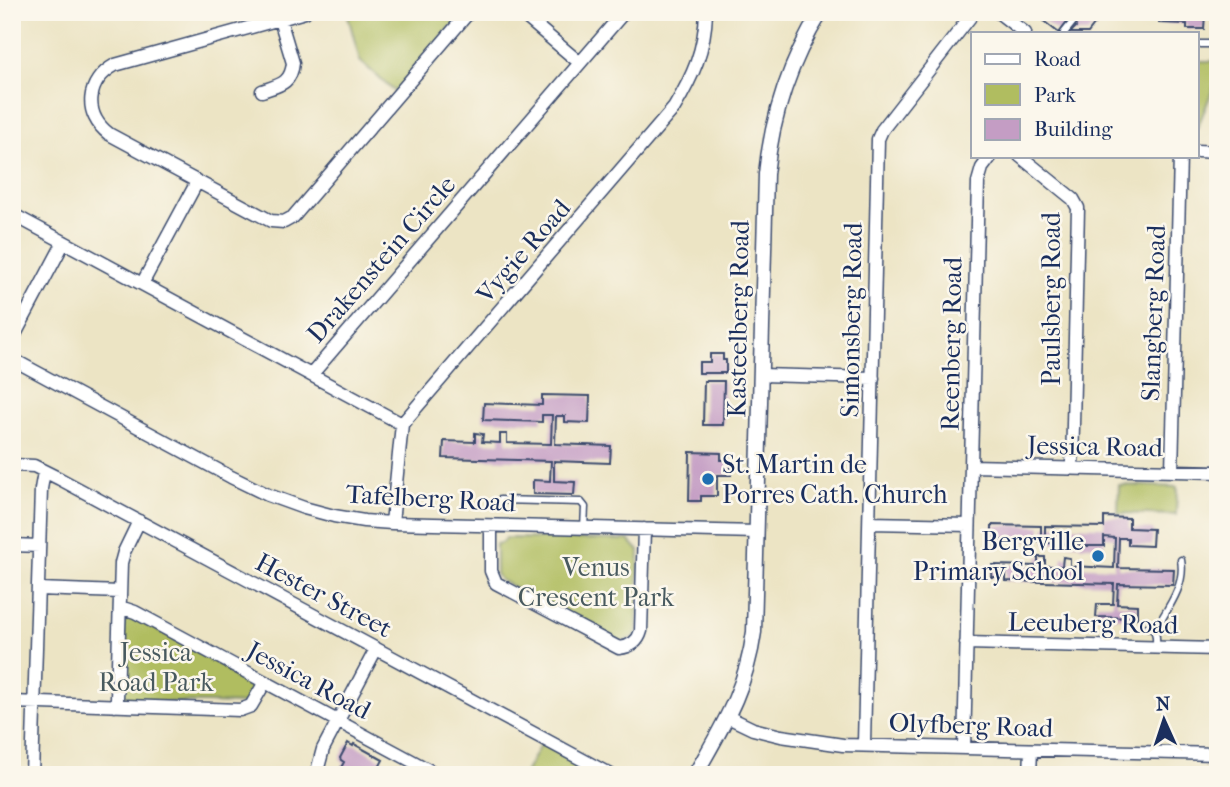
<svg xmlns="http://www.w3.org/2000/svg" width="1230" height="787" font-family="'IM FELL French Canon',serif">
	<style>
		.green { fill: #b0bd60; stroke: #66765f; stroke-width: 2 }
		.building { fill: #c49dc4 }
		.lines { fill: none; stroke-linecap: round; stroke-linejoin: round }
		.service-casing { stroke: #3a4a6d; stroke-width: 9 }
		.minor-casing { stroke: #3a4a6d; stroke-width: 15 }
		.tertiary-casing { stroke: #3a4a6d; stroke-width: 17 }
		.service { stroke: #fff; stroke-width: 6 }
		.minor { stroke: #fff; stroke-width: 12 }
		.tertiary { stroke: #fff; stroke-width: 14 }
		.poi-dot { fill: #1f6fb2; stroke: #fbf7ec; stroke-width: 2.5 }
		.labels { text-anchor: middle; stroke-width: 5; stroke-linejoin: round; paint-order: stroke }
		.street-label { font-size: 26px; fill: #1b2f5e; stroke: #fbf7ec }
		.poi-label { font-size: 26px; fill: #1b2f5e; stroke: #fbf7ec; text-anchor: start }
		.park-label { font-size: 26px; fill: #485a5f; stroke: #fbf7ec }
	</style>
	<rect width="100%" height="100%" fill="#fbf7ec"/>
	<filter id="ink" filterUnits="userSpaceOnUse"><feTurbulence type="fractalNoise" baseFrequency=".0143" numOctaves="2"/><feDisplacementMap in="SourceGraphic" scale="14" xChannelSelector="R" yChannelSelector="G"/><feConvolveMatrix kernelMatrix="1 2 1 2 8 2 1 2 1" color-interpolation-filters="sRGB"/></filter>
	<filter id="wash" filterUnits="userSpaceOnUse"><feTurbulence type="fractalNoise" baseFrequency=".00686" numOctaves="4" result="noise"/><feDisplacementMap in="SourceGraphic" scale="28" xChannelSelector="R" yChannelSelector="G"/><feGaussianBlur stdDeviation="1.57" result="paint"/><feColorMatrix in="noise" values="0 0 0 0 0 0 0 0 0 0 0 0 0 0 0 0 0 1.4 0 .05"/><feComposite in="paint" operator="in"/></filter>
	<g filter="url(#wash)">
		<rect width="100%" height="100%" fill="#ece4c4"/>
		<path class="green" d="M347 12H464L395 92 360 61Z
			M1197 61H1218V76L1197 129Z
			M1119 485 1177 487 1176 515 1118 513Z
			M506 538 629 540 639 551 637 631 634 637 620 643 500 580 496 574V544L501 543Z
			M132 616 253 681 255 688 246 704 128 701 123 696 124 622Z
			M541 743 583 765 587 769 589 775H524Z"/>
		<g id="blocks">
			<path class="building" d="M1032 12H1062L1060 15 1068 21 1059 33Z
				M1086 12H1104L1088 33H1070L1076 27 1075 26Z
				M1159 12H1200V14H1205L1204 29H1187V24L1159 23Z
				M710 354H723V360H726V373H699V362H710Z
				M704 381H724L723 425H703Z
				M542 395 590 396 589 423 565 422V416H556L555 444 611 446 610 463 554 461V481L575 482 574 495 533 494V480L550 481 551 461 443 458 444 441 475 442V433L483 434 482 442 500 443V434H507V443L551 444 552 415H542V422L483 420 484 403 542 405Z
				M690 452 721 453V460H731V475H717V496H701V501H689Z
				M1104 517 1129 518V528L1153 529 1152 546 1128 545V538H1119L1118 568 1174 569 1173 585 1118 584 1117 604 1137 605V618L1096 617 1097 604H1113L1114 584 1006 581V568H1005V571H1002V577H991L992 565 1038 566V557H1045V566H1062L1063 557 1070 558V566L1114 568 1115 538 1104 537V546H1080V544L1045 543V526L1104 527Z
				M992 525 1041 526V541L992 540Z
				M348 743 353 746 354 744 383 760 375 775H337L344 762 341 760 340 758Z"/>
		</g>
	</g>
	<g filter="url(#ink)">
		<use href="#blocks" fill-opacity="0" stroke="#3a4a6d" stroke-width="2"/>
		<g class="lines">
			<g class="service-casing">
				<path id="service" d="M1064 33 1077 17 1076 12
					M1197 44H1218
					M500 500 581 502 585 507 584 528
					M1147 627C1158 629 1156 638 1156 647
					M1155 630C1167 609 1186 586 1181 560"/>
			</g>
			<g class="minor-casing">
				<path id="minor" d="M305 12 115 65C86 81 83 114 109 134L271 221 284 222 293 217 469 12
					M520 12 580 63
					M998 12 1025 33
					M262 91C279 85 291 84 293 63L278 13
					M1197 151 1218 152
					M1020 156 1073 199 1078 208 1072 468
					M12 214 402 424
					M142 284 197 182
					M12 340 64 242
					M12 359 231 477 268 495 304 508 334 516 364 521 392 523 757 532
					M311 375 624 12
					M761 375 873 378
					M12 465 34 466 60 479 611 775
					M971 466 1218 472
					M1172 471 1180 156
					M392 523 402 424 674 108C693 76 705 50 706 12
					M870 523 969 525
					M491 526V571L496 583 619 648C630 647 638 642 641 631L644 529
					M12 545 39 546
					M38 589 120 592
					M120 607 135 612 438 775
					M966 643 1218 649
					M12 702 240 710 251 706 265 682
					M115 706 117 699 121 563 124 552 139 521
					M728 717 753 729 781 736 843 745 1218 754
					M864 744 878 139 882 130 974 12
					M964 748 978 182 982 168 991 156
					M32 775 41 489 44 472
					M316 775 323 749 376 649
					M1030 775 1031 750"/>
			</g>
			<g class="tertiary-casing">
				<path id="tertiary" d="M695 775C723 725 746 690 754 632L766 174C772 117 790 61 821 12"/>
			</g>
			<use href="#service" class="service"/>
			<use href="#minor" class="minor"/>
			<use href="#tertiary" class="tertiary"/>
		</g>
	</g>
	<g class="poi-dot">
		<circle cx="708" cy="479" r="7"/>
		<circle cx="1098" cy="556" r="7"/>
	</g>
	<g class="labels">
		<g class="street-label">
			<text transform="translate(523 251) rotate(-49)" y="9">Vygie Road</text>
			<text transform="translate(381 259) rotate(-49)" y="9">Drakenstein Circle</text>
			<text transform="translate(1051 299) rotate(-90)" y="9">Paulsberg Road</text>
			<text transform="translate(1153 313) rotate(-88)" y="9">Slangberg Road</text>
			<text transform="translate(738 319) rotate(-89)" y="9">Kasteelberg Road</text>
			<text transform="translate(851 320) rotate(-89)" y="9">Simonsberg Road</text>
			<text transform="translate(951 344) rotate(-89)" y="9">Reenberg Road</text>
			<text transform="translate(1095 446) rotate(1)" y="9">Jessica Road</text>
			<text transform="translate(431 498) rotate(3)" y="9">Tafelberg Road</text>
			<text transform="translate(324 595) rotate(28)" y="9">Hester Street</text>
			<text transform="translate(1093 623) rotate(1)" y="9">Leeuberg Road</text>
			<text transform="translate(309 680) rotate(28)" y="9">Jessica Road</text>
			<text transform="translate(971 725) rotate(2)" y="9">Olyfberg Road</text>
		</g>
		<g class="poi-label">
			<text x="722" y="473">St. Martin de<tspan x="722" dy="30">Porres Cath. Church</tspan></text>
			<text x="1084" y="550" text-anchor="end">Bergville<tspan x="1084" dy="30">Primary School</tspan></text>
		</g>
		<g class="park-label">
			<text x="596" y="576">Venus<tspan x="596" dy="30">Crescent Park</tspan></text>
			<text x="156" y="661">Jessica<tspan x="156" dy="30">Road Park</tspan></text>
		</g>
	</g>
	<rect width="1230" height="787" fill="none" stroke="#fbf7ec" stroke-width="42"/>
	<rect x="971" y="32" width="228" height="126" fill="#fbf7ec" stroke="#a1a7b3" stroke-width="2"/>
	<rect x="985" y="54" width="35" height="10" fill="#ffffff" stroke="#a1a7b3" stroke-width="2"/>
	<text x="1034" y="66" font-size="21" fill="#1b2f5e">Road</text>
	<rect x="985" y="84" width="35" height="21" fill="#b0bd60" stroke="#a1a7b3" stroke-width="2"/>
	<text x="1034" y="102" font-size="21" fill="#1b2f5e">Park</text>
	<rect x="985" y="119" width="35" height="21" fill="#c49dc4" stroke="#a1a7b3" stroke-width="2"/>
	<text x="1034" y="136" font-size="21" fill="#1b2f5e">Building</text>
	<g transform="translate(1164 720) rotate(357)" stroke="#fbf7ec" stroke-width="5" paint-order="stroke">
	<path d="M0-5L12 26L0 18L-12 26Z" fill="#1b2f5e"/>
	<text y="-10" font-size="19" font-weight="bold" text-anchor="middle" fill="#1b2f5e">N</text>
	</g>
</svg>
